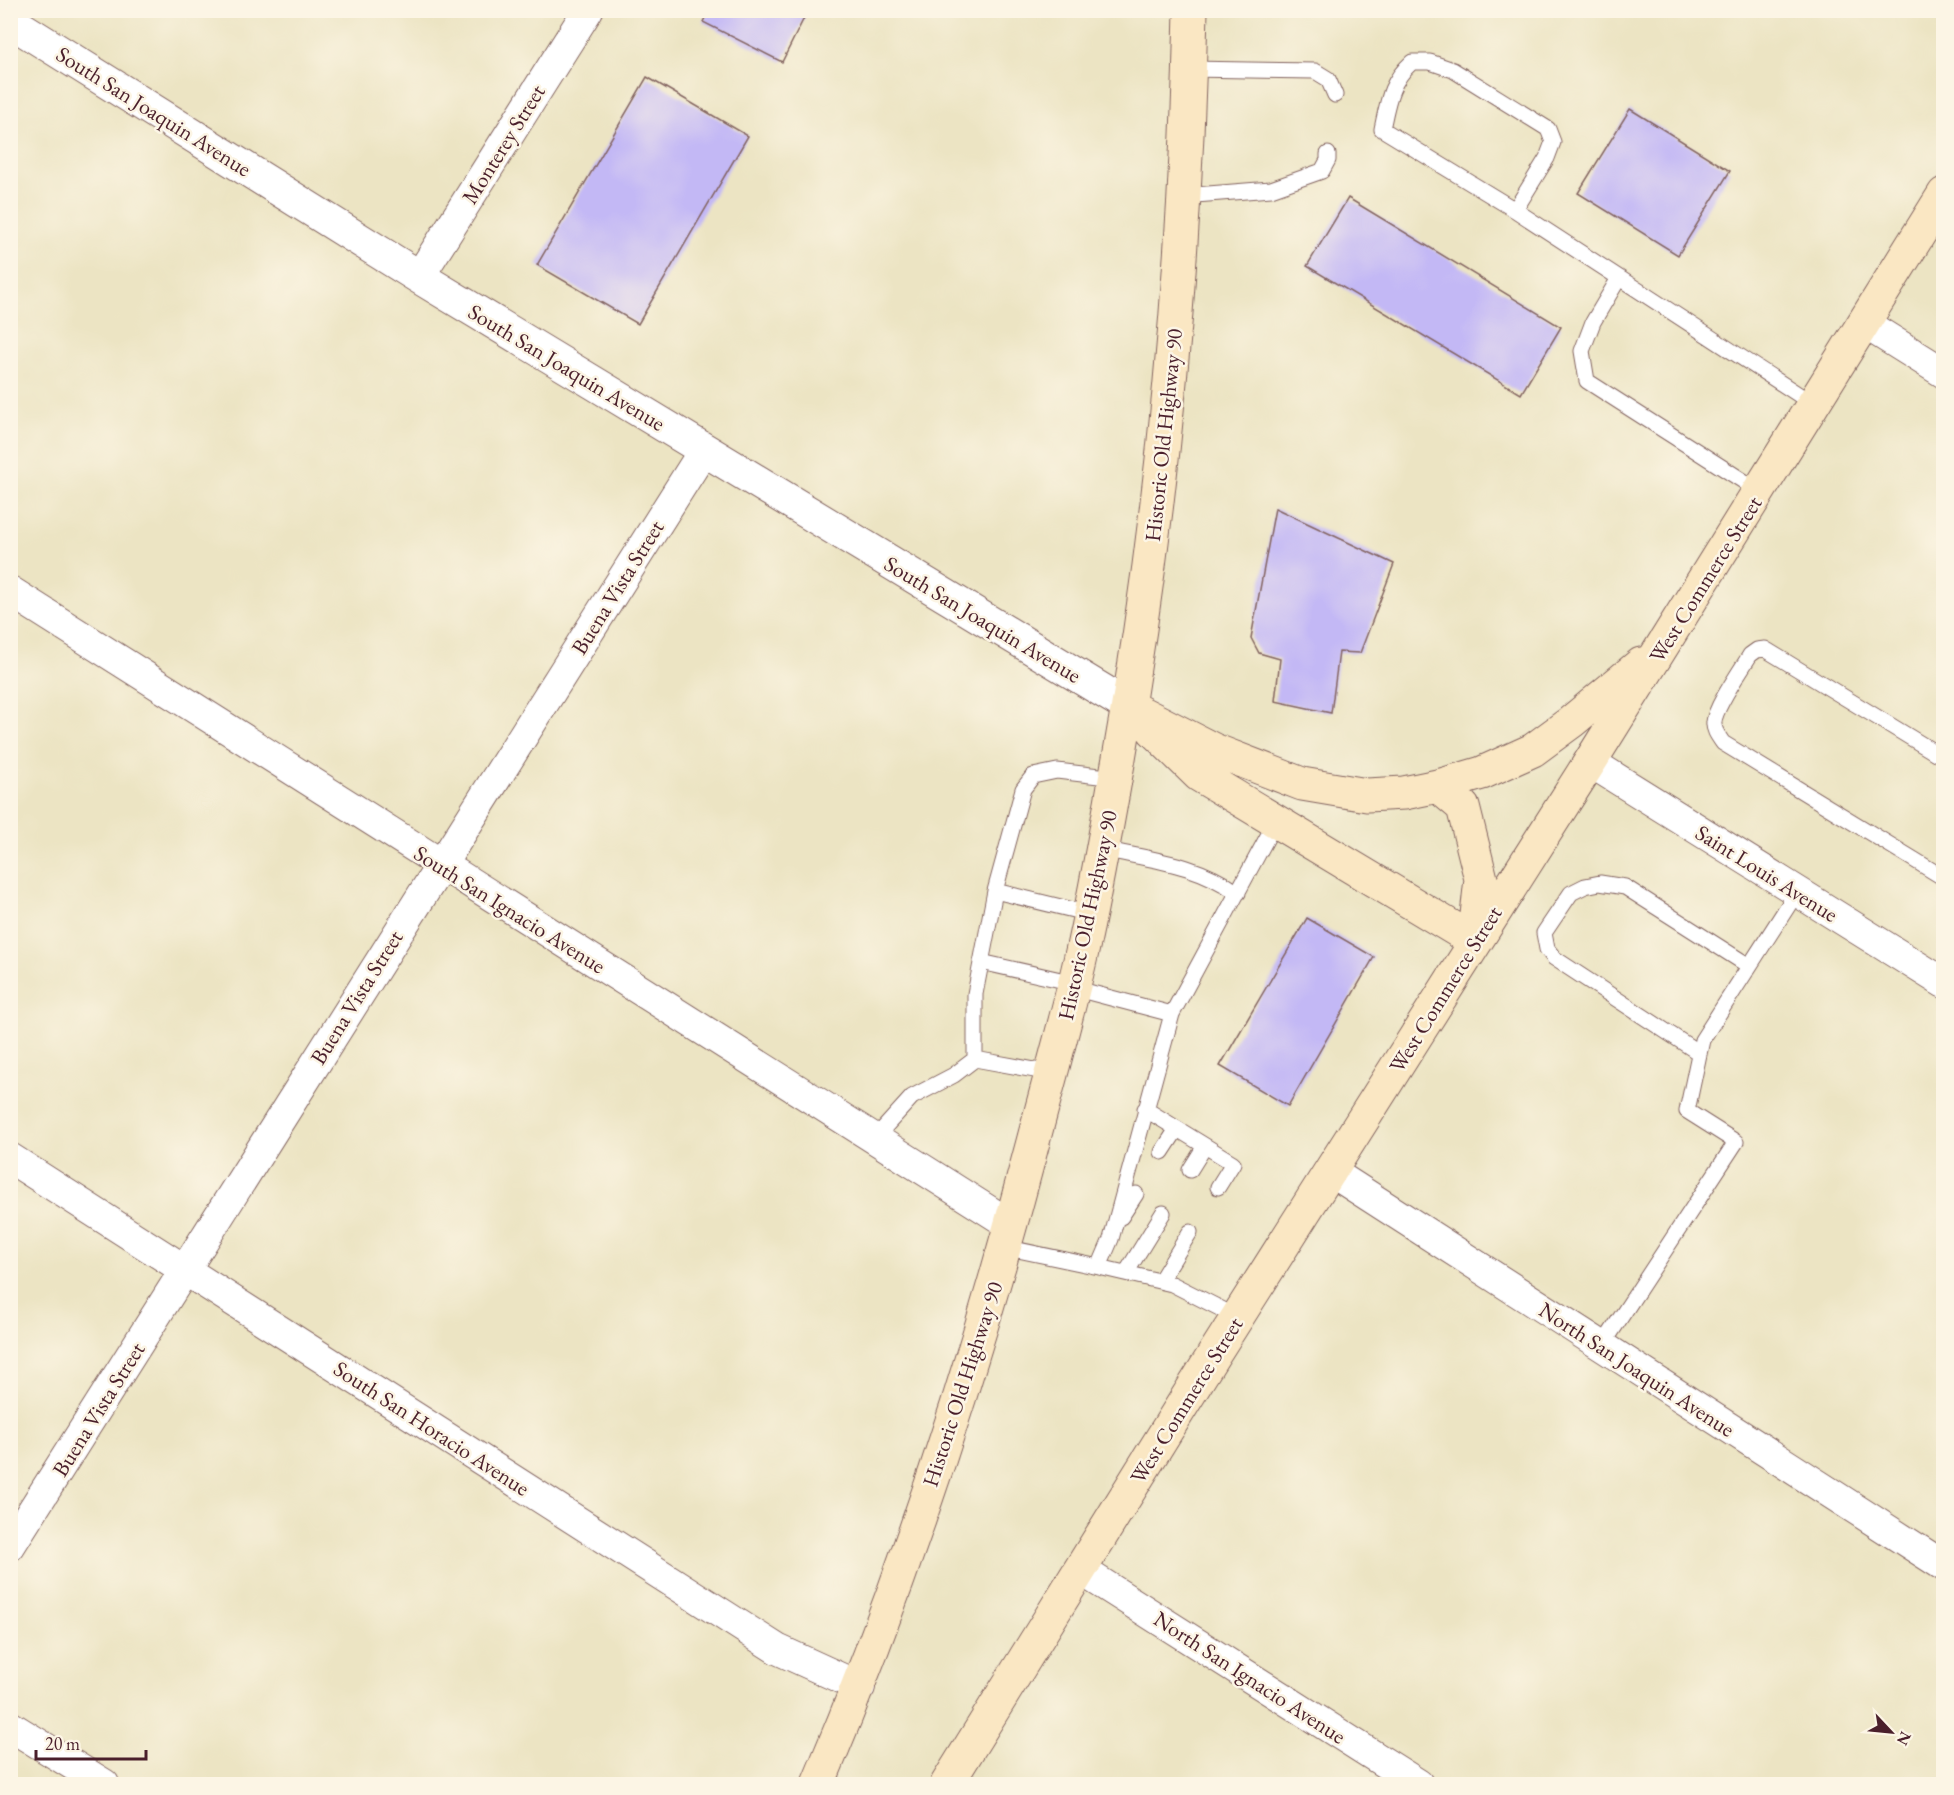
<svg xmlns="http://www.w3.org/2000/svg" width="1954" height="1795" font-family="'EB Garamond',serif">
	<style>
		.building { fill: #c3b8f5 }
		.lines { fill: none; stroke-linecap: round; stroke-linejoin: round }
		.service-casing { stroke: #836460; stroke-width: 17 }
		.minor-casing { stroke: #836460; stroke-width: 32 }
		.tertiary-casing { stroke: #836460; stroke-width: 35 }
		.secondary-casing { stroke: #836460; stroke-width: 35 }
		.service { stroke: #fff; stroke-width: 15 }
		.minor { stroke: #fff; stroke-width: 30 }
		.tertiary { stroke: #fff; stroke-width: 33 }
		.secondary { stroke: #fae7c3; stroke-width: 33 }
		.labels { text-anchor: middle; stroke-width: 5; stroke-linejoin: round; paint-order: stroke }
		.street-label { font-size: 22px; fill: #4a1f2b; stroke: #fcf5e5 }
	</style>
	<rect width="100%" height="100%" fill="#fcf5e5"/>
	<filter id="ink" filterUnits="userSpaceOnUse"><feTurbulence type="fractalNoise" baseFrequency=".0167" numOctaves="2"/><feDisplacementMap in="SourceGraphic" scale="12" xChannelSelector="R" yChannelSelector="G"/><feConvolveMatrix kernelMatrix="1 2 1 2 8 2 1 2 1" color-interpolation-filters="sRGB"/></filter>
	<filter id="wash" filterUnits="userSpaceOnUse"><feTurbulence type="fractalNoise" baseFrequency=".008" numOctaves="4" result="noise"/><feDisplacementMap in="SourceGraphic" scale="24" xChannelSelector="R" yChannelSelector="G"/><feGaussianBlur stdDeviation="1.35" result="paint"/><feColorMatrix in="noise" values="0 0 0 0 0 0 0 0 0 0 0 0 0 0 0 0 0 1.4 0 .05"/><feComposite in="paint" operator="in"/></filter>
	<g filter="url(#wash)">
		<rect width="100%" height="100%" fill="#ece4c3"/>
		<g id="blocks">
			<path class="building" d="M709 10H808L782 62 703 22Z
				M647 77 748 136 638 324 537 265Z
				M1630 109 1730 171 1678 255 1578 193Z
				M1348 198 1561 327 1521 394 1307 266Z
				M1275 508 1394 564 1360 653 1339 652 1331 713 1275 701 1280 659 1259 653 1251 638Z
				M1307 918 1374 957 1288 1106 1220 1066Z"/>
		</g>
	</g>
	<g filter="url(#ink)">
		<use href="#blocks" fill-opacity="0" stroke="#836460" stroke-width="1.5"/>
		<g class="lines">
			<g class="service-casing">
				<path id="service" d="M1189 69 1315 71 1328 79 1335 95
					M1183 196 1271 189 1322 171 1328 160V154
					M1515 210 1547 158 1553 142 1548 129 1453 70 1430 62H1412C1390 82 1388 101 1382 129L1515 210 1813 404
					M1619 278 1593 322 1582 351 1587 381 1759 491
					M1944 758 1765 649 1757 650 1750 655C1741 670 1715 707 1714 722 1713 730 1719 737 1723 743L1944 878
					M1103 849C1152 860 1196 863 1238 893
					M995 891 1090 914
					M981 962 1074 983
					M1172 1014 1276 821
					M1699 1053 1554 958 1547 949 1544 933 1571 893 1585 886 1600 883 1625 887 1749 966
					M975 1059V994L995 891 1023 789 1033 776 1057 771 1116 778
					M1145 1109 1233 1163 1218 1187
					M874 1139 912 1097 954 1075 975 1059 1051 1073
					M1162 1152 1177 1129
					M1190 1170 1205 1146
					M1121 1217 1136 1194
					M1004 1247 1099 1267 1111 1239 1172 1014 1073 988
					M1099 1267 1172 1284 1237 1317
					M1126 1273 1163 1213
					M1160 1281 1190 1232
					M1602 1346 1736 1142 1687 1111 1702 1040 1797 892"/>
			</g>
			<g class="minor-casing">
				<path id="minor" d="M419 277 588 10
					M1864 323 1944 373
					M10 591 1011 1225
					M1590 762 1944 983
					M10 1158 777 1649 860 1687
					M1330 1171 1944 1566
					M10 1546 704 450
					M1081 1570 1418 1784
					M10 1726 104 1784"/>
			</g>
			<g class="tertiary-casing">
				<path id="tertiary" d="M10 21 419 277 1128 706"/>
			</g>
			<g class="secondary-casing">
				<path id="secondary" d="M1128 706 1214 750 1302 784 1367 795 1404 793 1438 786 1482 773 1533 750 1571 722 1641 664
					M1153 730 1199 775 1475 941
					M1438 786 1463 807 1481 879 1475 933
					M818 1784C906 1576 976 1360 1033 1142 1049 1080 1067 1018 1081 956 1096 890 1107 824 1119 758 1163 511 1186 261 1191 10
					M947 1784 1214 1354 1590 762 1944 194"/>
			</g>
			<use href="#service" class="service"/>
			<use href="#minor" class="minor"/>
			<use href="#tertiary" class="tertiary"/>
			<use href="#secondary" class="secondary"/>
		</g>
	</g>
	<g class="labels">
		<g class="street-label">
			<text transform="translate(154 111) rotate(32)" y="8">South San Joaquin Avenue</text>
			<text transform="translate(503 144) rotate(-58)" y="8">Monterey Street</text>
			<text transform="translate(567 367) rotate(31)" y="8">South San Joaquin Avenue</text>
			<text transform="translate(1163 435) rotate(-84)" y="8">Historic Old Highway 90</text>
			<text transform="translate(1705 579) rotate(-58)" y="8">West Commerce Street</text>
			<text transform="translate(617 587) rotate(-58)" y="8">Buena Vista Street</text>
			<text transform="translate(983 619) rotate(31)" y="8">South San Joaquin Avenue</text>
			<text transform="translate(1767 873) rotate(32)" y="8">Saint Louis Avenue</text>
			<text transform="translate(510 909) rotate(32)" y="8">South San Ignacio Avenue</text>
			<text transform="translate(1087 915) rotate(-78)" y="8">Historic Old Highway 90</text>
			<text transform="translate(1445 989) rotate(-58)" y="8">West Commerce Street</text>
			<text transform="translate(356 997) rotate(-58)" y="8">Buena Vista Street</text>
			<text transform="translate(1637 1369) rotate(33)" y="8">North San Joaquin Avenue</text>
			<text transform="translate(962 1384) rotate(-72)" y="8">Historic Old Highway 90</text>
			<text transform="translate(1186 1400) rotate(-58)" y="8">West Commerce Street</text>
			<text transform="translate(98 1409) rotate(-58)" y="8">Buena Vista Street</text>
			<text transform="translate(432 1428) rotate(33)" y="8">South San Horacio Avenue</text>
			<text transform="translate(1250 1677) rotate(33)" y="8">North San Ignacio Avenue</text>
		</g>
	</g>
	<rect width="1954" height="1795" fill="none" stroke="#fcf5e5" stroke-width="36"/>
	<g transform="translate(1891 1732) rotate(116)" stroke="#fcf5e5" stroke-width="4.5" paint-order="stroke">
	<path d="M0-4.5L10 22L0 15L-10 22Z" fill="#4a1f2b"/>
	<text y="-9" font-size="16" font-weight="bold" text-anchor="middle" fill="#4a1f2b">N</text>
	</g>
	<path d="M36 1750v9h110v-9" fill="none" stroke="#4a1f2b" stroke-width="3"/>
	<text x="45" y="1750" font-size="18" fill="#4a1f2b" stroke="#fcf5e5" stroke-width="4.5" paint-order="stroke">20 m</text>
</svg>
